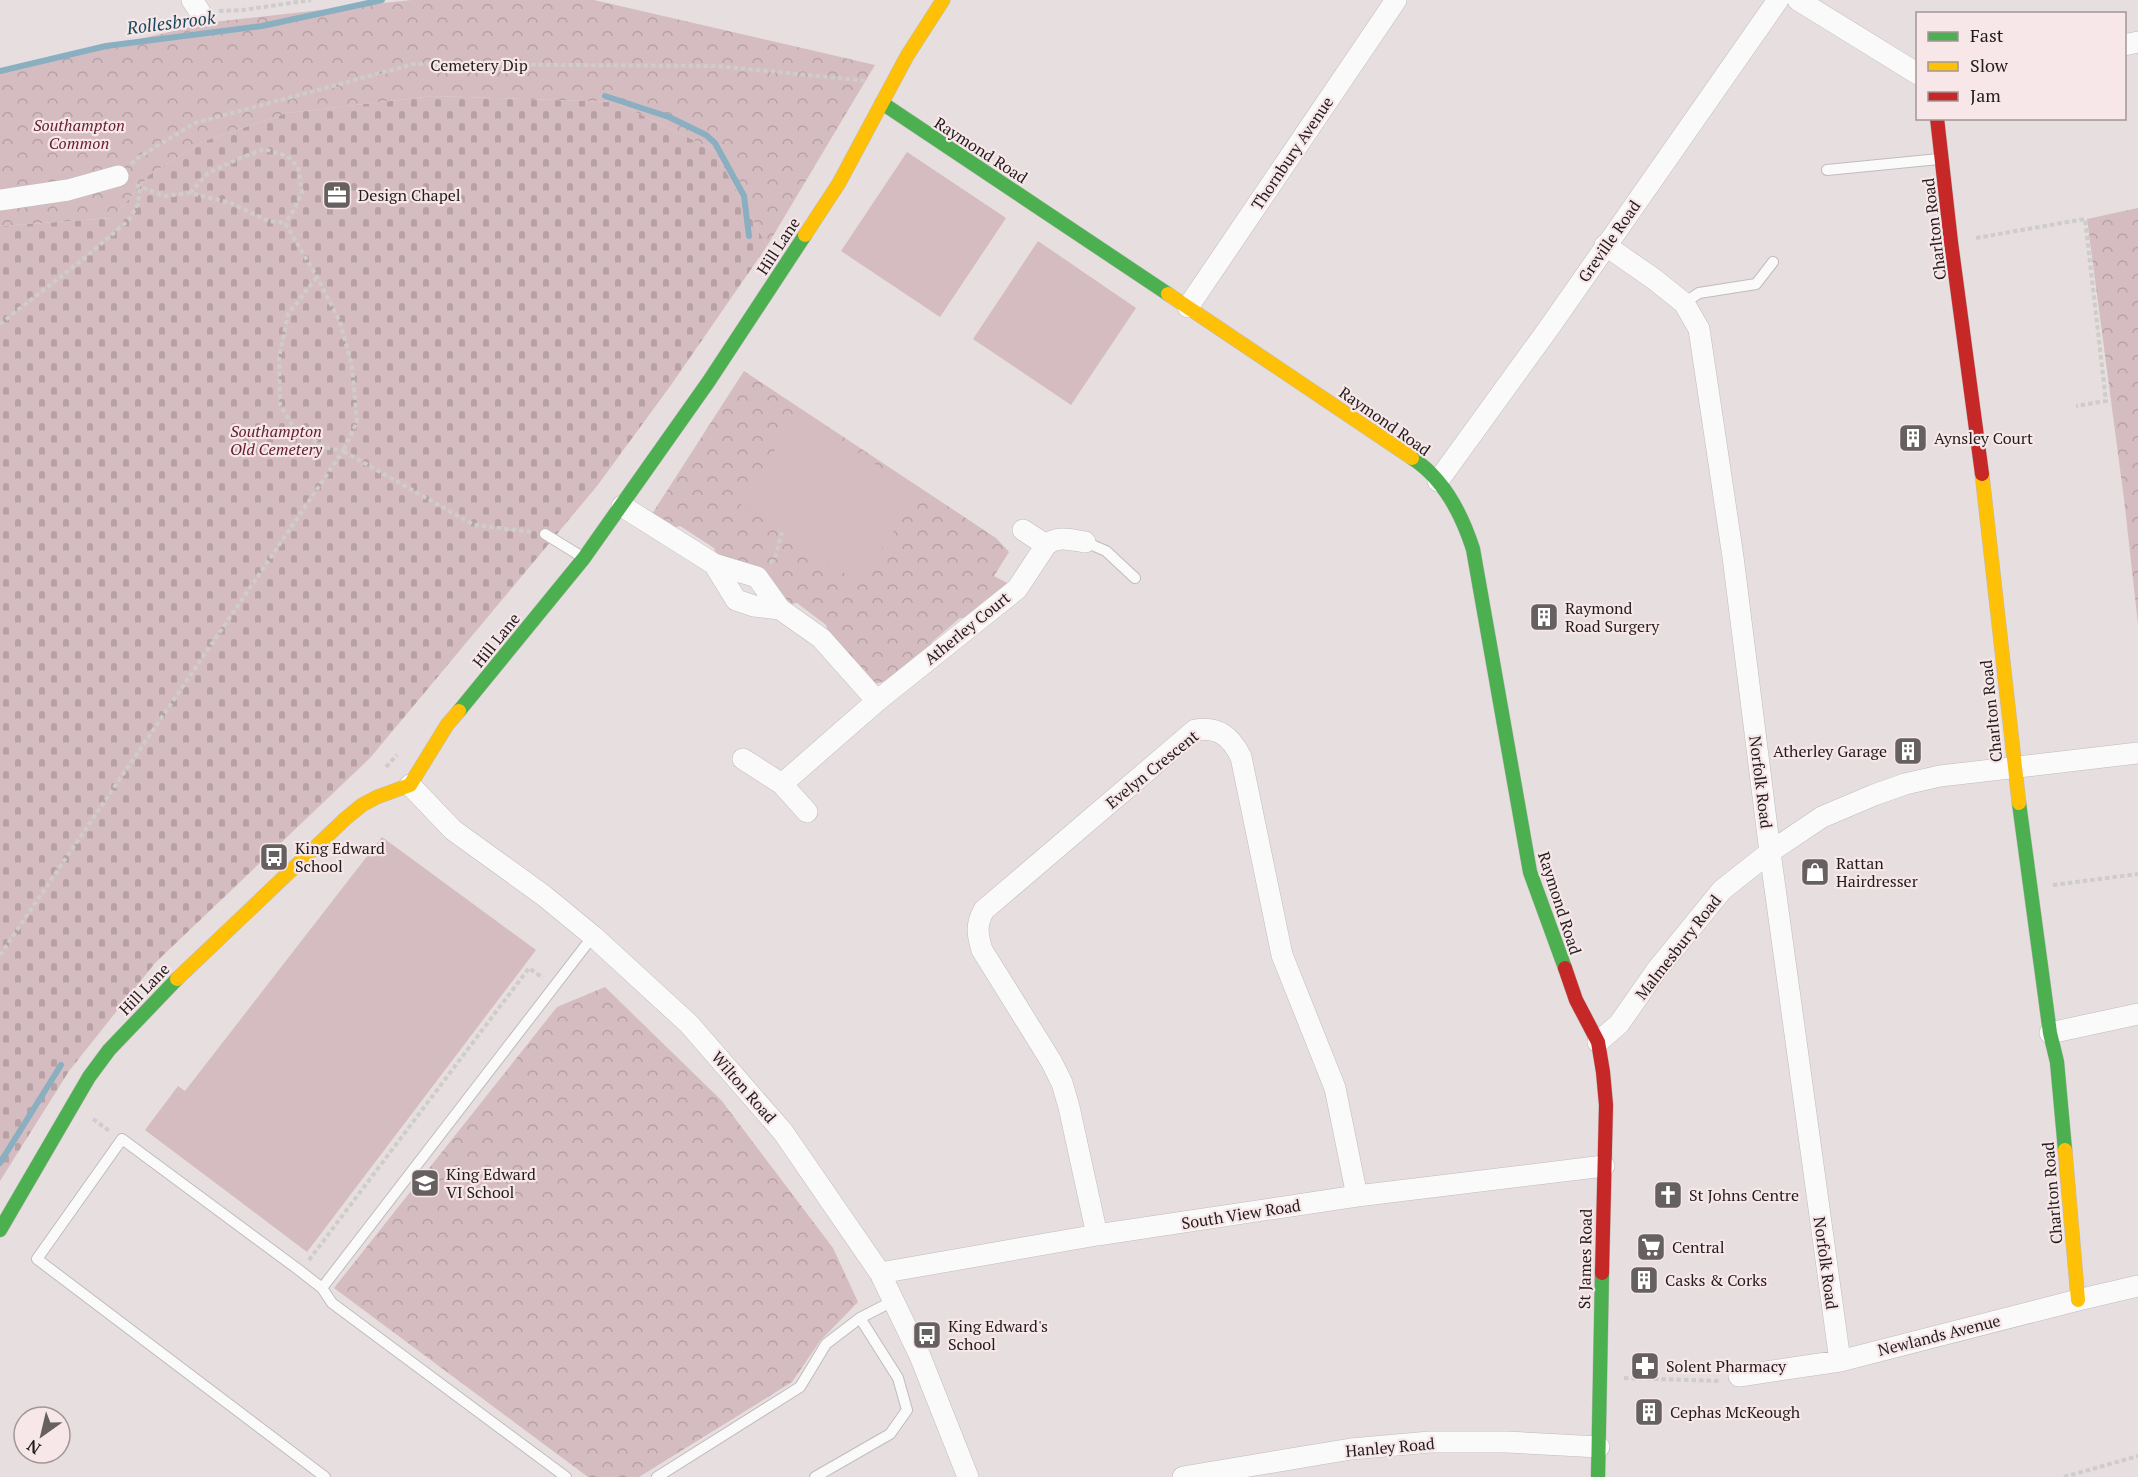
<svg xmlns="http://www.w3.org/2000/svg" width="2138" height="1477" font-family="'PT Serif',serif">
	<style>
		.cemetery { fill: url(#cemetery-stones) }
		.park { fill: url(#park-crowns) }
		.pitch { fill: #d5bcc0 }
		.lines { fill: none; stroke-linecap: round; stroke-linejoin: round }
		.stream { stroke: #8aafc1; stroke-width: 6 }
		.lane-casing { stroke: #c1bbbc; stroke-width: 12 }
		.street-casing { stroke: #c1bbbc; stroke-width: 22 }
		.fast-casing { stroke: #c1bbbc; stroke-width: 15 }
		.slow-casing { stroke: #c1bbbc; stroke-width: 15 }
		.jam-casing { stroke: #c1bbbc; stroke-width: 15 }
		.path { stroke: #cfcccc; stroke-width: 4; stroke-dasharray: 4.5 3; stroke-linecap: butt }
		.lane { stroke: #fbfafa; stroke-width: 10 }
		.street { stroke: #fbfafa; stroke-width: 21 }
		.fast { stroke: #4caf50; stroke-width: 14 }
		.slow { stroke: #ffc107; stroke-width: 14 }
		.jam { stroke: #c62828; stroke-width: 14 }
		.labels { text-anchor: middle; stroke-width: 4.5; stroke-linejoin: round; paint-order: stroke }
		.street-label { font-size: 16px; fill: #221c1d; stroke: #f7e7e9 }
		.park-label { font-size: 16px; font-style: italic; fill: #652031; stroke: #f7e7e9 }
		.poi-label { font-size: 16px; fill: #221c1d; stroke: #f7e7e9; text-anchor: start }
		.water-label { font-size: 18px; font-style: italic; fill: #18485b; stroke: #f7e7e9 }
	</style>
	<defs>
		<pattern id="cemetery-stones" width="16" height="16" patternUnits="userSpaceOnUse" patternTransform="scale(1.5)"><rect width="16" height="16" fill="#d5bcc0"/><path d="M2 7V4a2 2 0 0 1 4 0v3zM10 15v-3a2 2 0 0 1 4 0v3z" fill="#b7a1a5"/></pattern>
		<pattern id="park-crowns" width="20" height="18" patternUnits="userSpaceOnUse" patternTransform="scale(1.5)"><rect width="20" height="18" fill="#d5bcc0"/><path d="M2 6a3 3 0 1 1 6 0M12 15a3 3 0 1 1 6 0" fill="none" stroke="#b7a1a5"/></pattern>
	</defs>
	<rect width="100%" height="100%" fill="#e6dedf"/>
	<path class="cemetery" d="M433 96 615 102 714 150 767 246 671 385 597 486 370 758 155 963 69 1071 0 1181V226L113 218 149 175 204 141 287 113Z"/>
	<path class="park" d="M411 0H594L875 65 767 246 714 150 615 102 433 96 287 113 204 141 149 175 113 218 0 226V71L213 22Z
		M2138 208V624L2124 499 2087 219Z
		M744 371 996 538 1009 552 994 576 1011 585 971 618H960L932 642 929 652 886 681 875 684 830 638 826 625 797 603 785 605 719 561 714 548 680 526 673 528 652 514Z
		M605 987 721 1100 833 1248 858 1302 820 1341 792 1382 639 1477H588L334 1288 557 1007Z"/>
	<path class="pitch" d="M907 152 1006 218 940 317 841 251Z
		M1038 241 1136 308 1071 405 973 339Z
		M799 414 919 493 859 583 739 503Z
		M382 837 536 950 307 1252 145 1130 178 1086 185 1091Z"/>
	<g class="lines">
		<path class="stream" d="M0 71 106 46 262 26 382 0
			M605 96 669 117 706 135 715 143 744 196 749 236
			M0 1163 61 1065"/>
		<g class="lane-casing">
			<path id="lane" d="M1827 170 1939 159
				M1684 303 1699 293 1756 284 1773 262
				M545 534 584 558
				M1085 542 1106 551 1135 578
				M322 1288 593 936
				M860 1318 893 1301
				M325 1477 37 1259 122 1139 299 1270 322 1288 332 1303 566 1477
				M657 1477 800 1387 826 1344 860 1318 898 1378 907 1410 890 1434 815 1477"/>
		</g>
		<g class="street-casing">
			<path id="street" d="M192 0 200 12
				M1798 0 1918 74
				M2124 45 2138 42
				M0 200 68 190 118 176
				M1605 245 1654 279 1684 303 1699 329 1733 557 1770 852 1840 1361
				M1188 307 1396 0
				M1438 481 1551 325 1778 0
				M622 506 714 564 757 577 780 609 821 638 877 701
				M1023 530 1046 545
				M714 564 736 600 754 606 780 609
				M743 759 782 784 807 812
				M782 784 877 701 1017 589 1046 545C1058 535 1071 540 1085 542
				M410 785 453 830 543 895 593 936 689 1024 783 1132 880 1273 920 1356 968 1477
				M2050 1033 2138 1014
				M1598 1042 1619 1024 1656 971 1722 890 1770 852 1822 817 1874 795 1905 784 1940 776 2138 753
				M1097 1235 1069 1107 1062 1083 1051 1061 982 950C977 934 976 924 984 910L1195 730C1219 726 1231 737 1241 757L1282 955 1335 1088 1357 1196
				M880 1273 1097 1235 1357 1196 1604 1166
				M1739 1376 1840 1361 2078 1300 2138 1286
				M1183 1477 1351 1449 1430 1442H1507L1599 1447"/>
		</g>
		<g class="fast-casing">
			<path id="fast" d="M882 103 1168 294
				M1412 458C1443 478 1462 515 1473 549L1530 872 1565 968
				M459 711 584 558 709 381 805 235
				M2019 803 2050 1033 2057 1062 2065 1150
				M0 1230 89 1077 109 1050 177 979
				M1598 1477 1602 1273"/>
		</g>
		<g class="slow-casing">
			<path id="slow" d="M805 235 839 183 907 56 943 0
				M1168 294 1412 458
				M1982 474 2019 803
				M177 979 345 819 362 805 377 797 410 785 447 725 459 711
				M2065 1150 2078 1300"/>
		</g>
		<g class="jam-casing">
			<path id="jam" d="M1937 118 1951 242 1982 474
				M1565 968 1576 1000 1598 1042 1603 1072 1606 1105 1602 1273"/>
		</g>
		<path class="path" d="M219 11 243 10 311 0
			M131 164 139 157 195 123 414 64 717 66 868 81
			M136 185 164 196 190 193 231 203 268 221 285 223 317 277 340 322 352 366 357 422 343 451 474 525 532 532
			M190 193 208 173 238 159 264 149 287 156 298 167 302 192 296 206 285 223
			M1976 238 2085 219 2106 401 2076 406
			M0 324 82 260 129 220 138 204 140 187
			M770 563 775 558 782 532
			M386 767 397 755
			M2053 885 2138 874
			M0 955 343 451 324 447 293 426 280 405 279 358 288 314 317 277
			M93 1119 111 1132
			M309 1260 529 968 543 978
			M1624 1378 1721 1381
			M2064 1477 2138 1456"/>
		<use href="#lane" class="lane"/>
		<use href="#street" class="street"/>
		<use href="#fast" class="fast"/>
		<use href="#slow" class="slow"/>
		<use href="#jam" class="jam"/>
	</g>
	<defs>
		<g id="office-square" transform="scale(1.5)"><rect x="-9" y="-9" width="18" height="18" rx="4" fill="#676061" stroke="#f7e7e9"/><path d="M-6-3h4V-5.5h4V-3h4V5H-6ZM-1-4.5V-3h2v-1.5ZM-6 0V1H6V0Z" fill="#fff"/></g>
		<g id="building-square" transform="scale(1.5)"><rect x="-9" y="-9" width="18" height="18" rx="4" fill="#676061" stroke="#f7e7e9"/><path d="M-4-6H4V6H1V3H-1V6H-4ZM-2.5-4.3h1.7v1.8h-1.7ZM.8-4.3h1.7v1.8H.8ZM-2.5-1h1.7V.8h-1.7ZM.8-1h1.7V.8H.8Z" fill="#fff"/></g>
		<g id="bus-square" transform="scale(1.5)"><rect x="-9" y="-9" width="18" height="18" rx="4" fill="#676061" stroke="#f7e7e9"/><path d="M-5-6H5V4H4V6H2V4H-2V6H-4V4H-5ZM-3.5-4V0h7V-4ZM-3.5 1.2v1.5H-2V1.2ZM2 1.2v1.5H3.5V1.2Z" fill="#fff"/></g>
		<g id="shop-square" transform="scale(1.5)"><rect x="-9" y="-9" width="18" height="18" rx="4" fill="#676061" stroke="#f7e7e9"/><path d="M-5-2.5h2.3a2.7 3.5 0 0 1 5.4 0H5L5.5 6h-11ZM-1.5-2.5h3a1.5 2.3 0 0 0-3 0Z" fill="#fff"/></g>
		<g id="school-square" transform="scale(1.5)"><rect x="-9" y="-9" width="18" height="18" rx="4" fill="#676061" stroke="#f7e7e9"/><path d="M0-5L7-2L0 1L-7-2ZM-4 1L0 2.5L4 1V4Q0 6-4 4Z" fill="#fff"/></g>
		<g id="church-square" transform="scale(1.5)"><rect x="-9" y="-9" width="18" height="18" rx="4" fill="#676061" stroke="#f7e7e9"/><path d="M-1.2-6h2.4v3.5h3.3v2.4h-3.3V6h-2.4V-.1h-3.3v-2.4h3.3Z" fill="#fff"/></g>
		<g id="supermarket-square" transform="scale(1.5)"><rect x="-9" y="-9" width="18" height="18" rx="4" fill="#676061" stroke="#f7e7e9"/><path d="M-6-5.5h2.5l.6 2H6L4.5 2H-2.5L-4.4-4H-6ZM-1.5 3.2a1.3 1.3 0 1 0 .1 0ZM3 3.2a1.3 1.3 0 1 0 .1 0Z" fill="#fff"/></g>
		<g id="pharmacy-square" transform="scale(1.5)"><rect x="-9" y="-9" width="18" height="18" rx="4" fill="#676061" stroke="#f7e7e9"/><path d="M-2-6h4v4h4v4h-4v4h-4v-4h-4v-4h4Z" fill="#fff"/></g>
	</defs>
	<g fill-rule="evenodd">
		<use href="#office-square" x="337" y="195"/>
		<use href="#building-square" x="1913" y="438"/>
		<use href="#building-square" x="1544" y="617"/>
		<use href="#building-square" x="1908" y="751"/>
		<use href="#bus-square" x="274" y="857"/>
		<use href="#shop-square" x="1815" y="872"/>
		<use href="#school-square" x="425" y="1183"/>
		<use href="#church-square" x="1668" y="1195"/>
		<use href="#supermarket-square" x="1651" y="1247"/>
		<use href="#building-square" x="1644" y="1280"/>
		<use href="#bus-square" x="927" y="1335"/>
		<use href="#pharmacy-square" x="1645" y="1366"/>
		<use href="#building-square" x="1649" y="1412"/>
	</g>
	<g class="labels">
		<g class="street-label">
			<text x="479" y="71">Cemetery Dip</text>
			<text transform="translate(981 150) rotate(33)" y="6">Raymond Road</text>
			<text transform="translate(1292 153) rotate(-56)" y="6">Thornbury Avenue</text>
			<text transform="translate(1934 229) rotate(-97)" y="6">Charlton Road</text>
			<text transform="translate(1609 241) rotate(-55)" y="6">Greville Road</text>
			<text transform="translate(778 246) rotate(-57)" y="6">Hill Lane</text>
			<text transform="translate(1385 421) rotate(35)" y="6">Raymond Road</text>
			<text transform="translate(967 628) rotate(-39)" y="6">Atherley Court</text>
			<text transform="translate(496 640) rotate(-51)" y="6">Hill Lane</text>
			<text transform="translate(1991 711) rotate(-96)" y="6">Charlton Road</text>
			<text transform="translate(1152 769) rotate(-39)" y="6">Evelyn Crescent</text>
			<text transform="translate(1761 782) rotate(83)" y="6">Norfolk Road</text>
			<text transform="translate(1560 903) rotate(72)" y="6">Raymond Road</text>
			<text transform="translate(1678 947) rotate(-52)" y="6">Malmesbury Road</text>
			<text transform="translate(144 989) rotate(-46)" y="6">Hill Lane</text>
			<text transform="translate(744 1087) rotate(49)" y="6">Wilton Road</text>
			<text transform="translate(2052 1193) rotate(-95)" y="6">Charlton Road</text>
			<text transform="translate(1241 1214) rotate(-9)" y="6">South View Road</text>
			<text transform="translate(1585 1259) rotate(-89)" y="6">St James Road</text>
			<text transform="translate(1826 1263) rotate(82)" y="6">Norfolk Road</text>
			<text transform="translate(1939 1335) rotate(-14)" y="6">Newlands Avenue</text>
			<text transform="translate(1390 1447) rotate(-5)" y="6">Hanley Road</text>
		</g>
		<g class="park-label">
			<text x="79" y="131">Southampton<tspan x="79" dy="18">Common</tspan></text>
			<text x="276" y="437">Southampton<tspan x="276" dy="18">Old Cemetery</tspan></text>
		</g>
		<g class="poi-label">
			<text x="358" y="201">Design Chapel</text>
			<text x="1934" y="444">Aynsley Court</text>
			<text x="1565" y="614">Raymond<tspan x="1565" dy="18">Road Surgery</tspan></text>
			<text x="1887" y="757" text-anchor="end">Atherley Garage</text>
			<text x="295" y="854">King Edward<tspan x="295" dy="18">School</tspan></text>
			<text x="1836" y="869">Rattan<tspan x="1836" dy="18">Hairdresser</tspan></text>
			<text x="446" y="1180">King Edward<tspan x="446" dy="18">VI School</tspan></text>
			<text x="1689" y="1201">St Johns Centre</text>
			<text x="1672" y="1253">Central</text>
			<text x="1665" y="1286">Casks &amp; Corks</text>
			<text x="948" y="1332">King Edward's<tspan x="948" dy="18">School</tspan></text>
			<text x="1666" y="1372">Solent Pharmacy</text>
			<text x="1670" y="1418">Cephas McKeough</text>
		</g>
		<g class="water-label">
			<text transform="translate(171 23) rotate(-7)" y="6">Rollesbrook</text>
		</g>
	</g>
	<rect x="1916" y="12" width="210" height="108" fill="#f7e7e9" stroke="#a29697" stroke-width="1.5"/>
	<rect x="1928" y="32" width="30" height="9" fill="#4caf50" stroke="#a29697" stroke-width="1.5"/>
	<text x="1970" y="42" font-size="18" fill="#221c1d">Fast</text>
	<rect x="1928" y="62" width="30" height="9" fill="#ffc107" stroke="#a29697" stroke-width="1.5"/>
	<text x="1970" y="72" font-size="18" fill="#221c1d">Slow</text>
	<rect x="1928" y="92" width="30" height="9" fill="#c62828" stroke="#a29697" stroke-width="1.5"/>
	<text x="1970" y="102" font-size="18" fill="#221c1d">Jam</text>
	<g transform="translate(42 1435) rotate(214)"><circle r="28" fill="#f7e7e9" stroke="#a29697" stroke-width="1.5"/>
	<path d="M0-4.5L10 22L0 15L-10 22Z" fill="#676061"/>
	<text y="-9" font-size="16" font-weight="bold" text-anchor="middle" fill="#221c1d">N</text>
	</g>
</svg>
